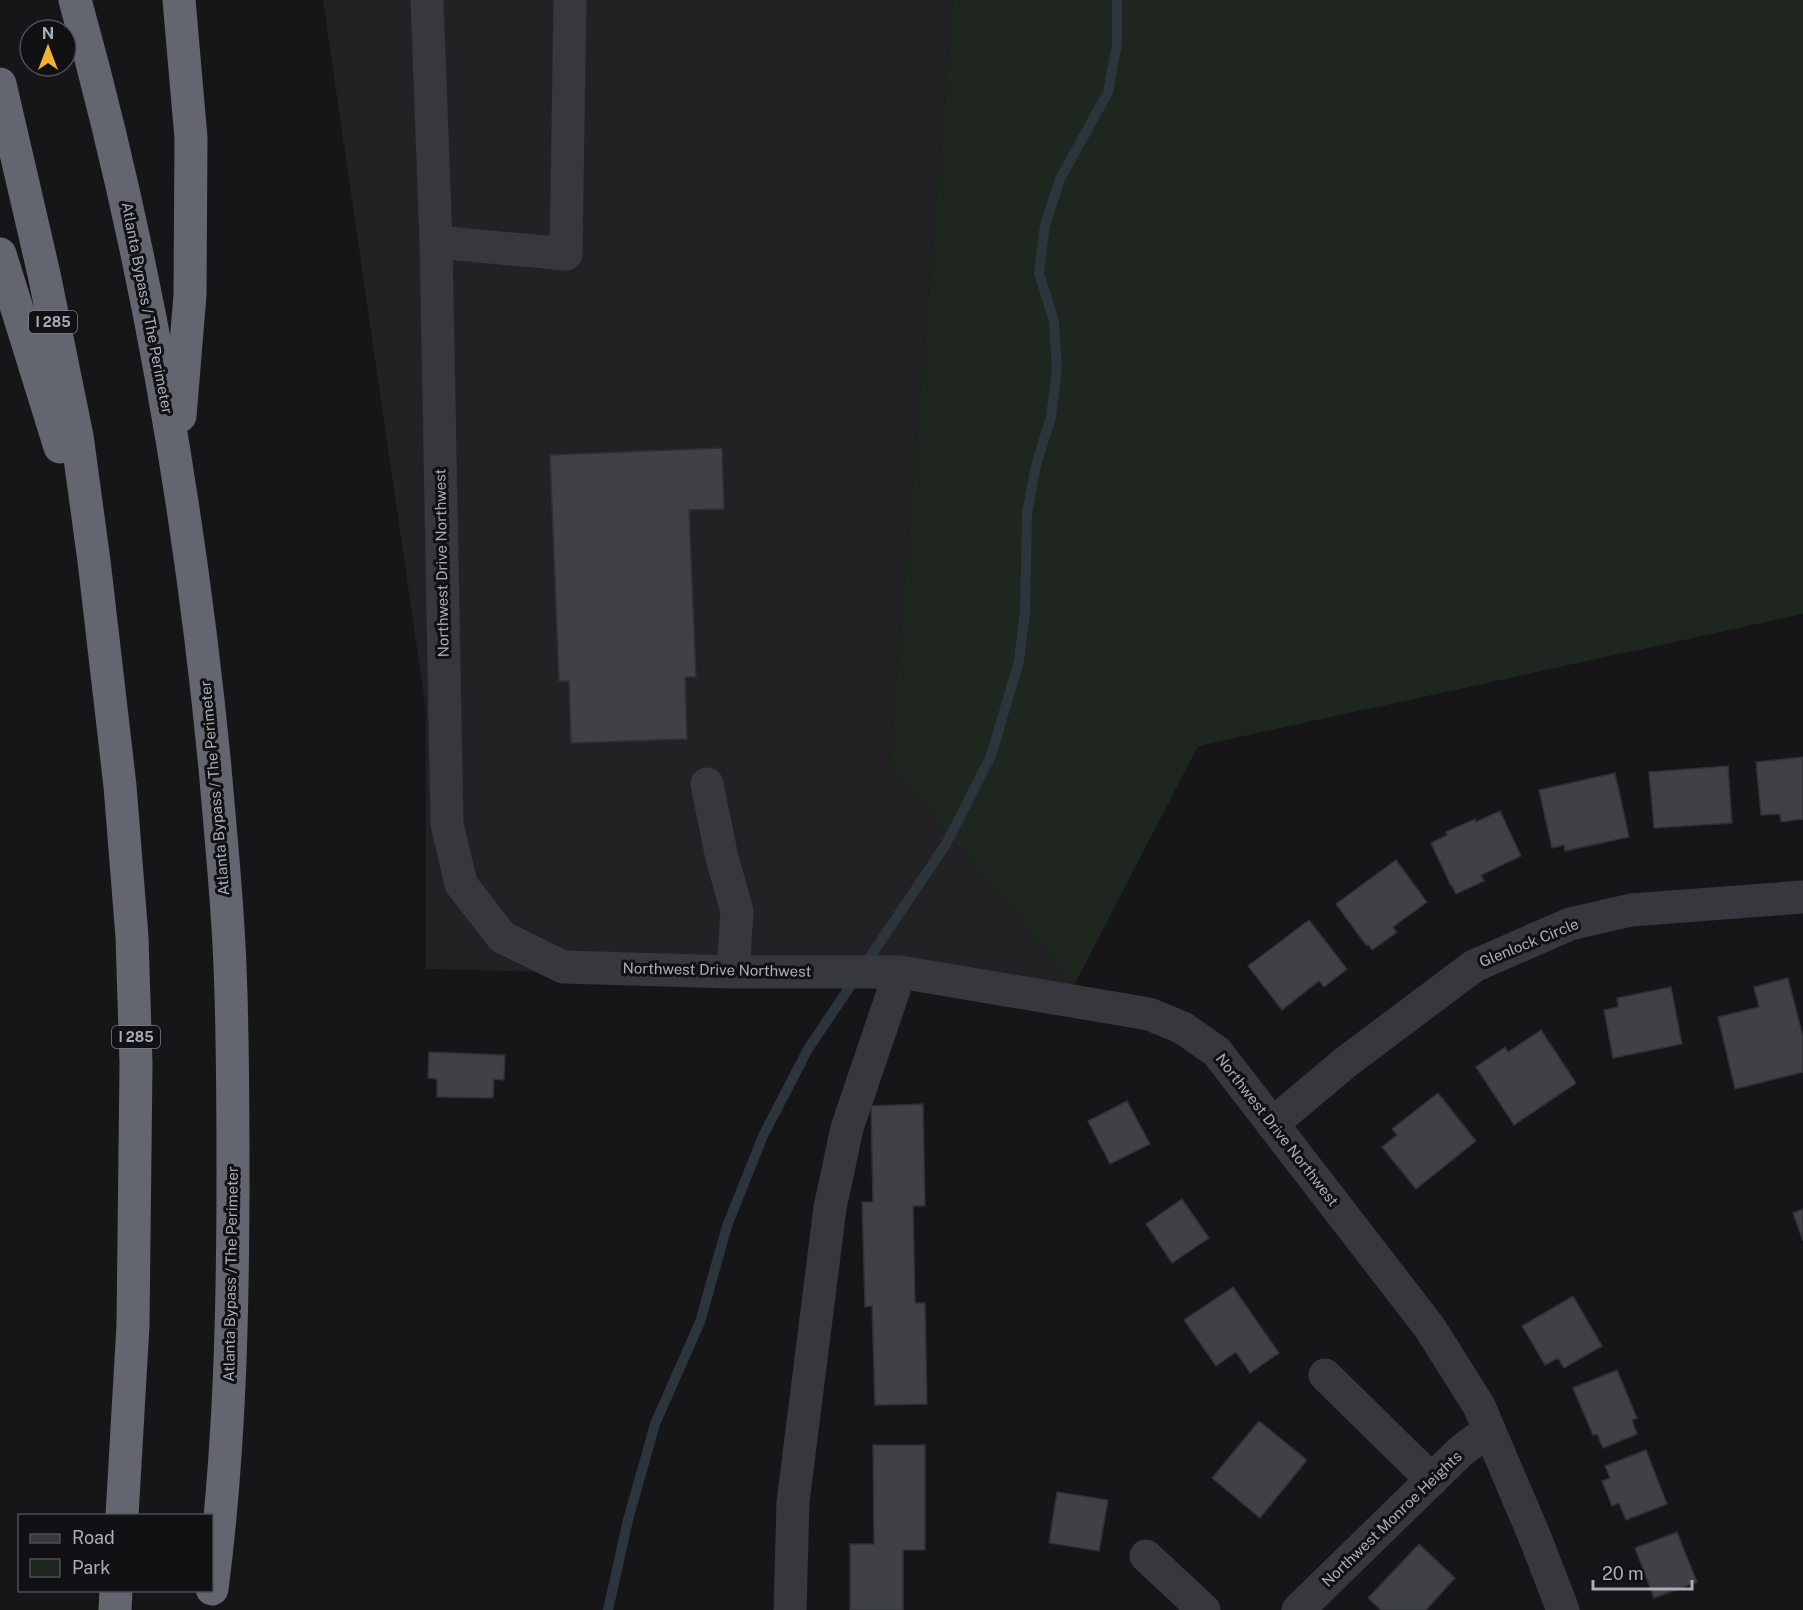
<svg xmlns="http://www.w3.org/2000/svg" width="1803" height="1610" font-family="'Public Sans',sans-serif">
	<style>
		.built { fill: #222225 }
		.green { fill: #1e261f }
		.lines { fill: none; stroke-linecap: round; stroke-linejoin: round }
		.stream { stroke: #2c353c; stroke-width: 10 }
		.building { fill: #404145; stroke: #303034; stroke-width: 1.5 }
		.minor { stroke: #37383d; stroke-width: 33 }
		.highway { stroke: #63666e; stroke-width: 33 }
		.labels { text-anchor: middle; stroke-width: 6; stroke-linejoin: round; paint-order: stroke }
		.shield { fill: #111113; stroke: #7b7e86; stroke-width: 1.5 }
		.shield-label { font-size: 14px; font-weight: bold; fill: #a8adb8 }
		.street-label { font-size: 15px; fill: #a8adb8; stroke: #111113 }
	</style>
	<rect width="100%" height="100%" fill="#161618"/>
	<path class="built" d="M323 0H953L889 764 1074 985 426 969V710Z"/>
	<path class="green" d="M953 0H1803V614L1198 746 1074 985 889 764Z"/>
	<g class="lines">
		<path class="stream" d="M608 1610 628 1520 655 1424 700 1322 727 1226 763 1136 808 1049 946 844 991 756 1019 661 1025 612 1027 513 1036 465 1051 417 1057 369 1054 321 1039 273 1045 225 1060 179 1108 92 1117 44V0"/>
	</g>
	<path class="building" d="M722 448 724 509 689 510 696 677H685L687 739 571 743 569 681H559L550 455Z
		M1803 757V819L1781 822 1780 814 1761 815 1756 762Z
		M1728 766 1732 823 1654 828 1649 772Z
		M1615 773 1629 837 1565 851 1564 845 1552 848 1539 790Z
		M1500 811 1521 856 1481 875 1484 881 1456 894 1452 886H1451L1431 843 1447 835 1446 832 1475 819 1476 822Z
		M1396 860 1427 902 1393 927 1397 932 1372 950 1368 944 1366 945 1336 904Z
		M1309 920 1347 969 1324 987 1319 981 1282 1010 1248 966Z
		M1788 978 1803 1037V1072L1735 1089 1718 1017 1759 1007 1754 987Z
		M1671 987 1682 1044 1613 1058 1604 1010 1618 1007 1617 998Z
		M1541 1030 1576 1083 1514 1125 1476 1067 1505 1047 1508 1052Z
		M429 1052 505 1055 504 1080 494 1079 493 1098 437 1097V1079L428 1078Z
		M1438 1093 1476 1141 1416 1189 1382 1147 1397 1135 1392 1129Z
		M1127 1101 1150 1144 1110 1164 1088 1121Z
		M923 1104 925 1206H913L915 1303H925L927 1404 875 1405 872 1306 865 1307 862 1202H873L871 1106Z
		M1182 1199 1209 1238 1172 1263 1146 1224Z
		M1803 1209V1241L1793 1213Z
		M1233 1287 1279 1353 1250 1373 1236 1352 1216 1366 1184 1320Z
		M1573 1296 1602 1346 1564 1368 1558 1358 1545 1365 1522 1326Z
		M1617 1370 1637 1418 1632 1420 1637 1434 1603 1448 1597 1434 1593 1435 1573 1388Z
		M1259 1421 1307 1460 1260 1518 1212 1478Z
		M873 1445H925V1550H903V1610H850V1544H874Z
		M1646 1450 1667 1504 1626 1520 1619 1503 1612 1506 1602 1481 1610 1478 1605 1466Z
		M1057 1492 1108 1500 1099 1551 1049 1543Z
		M1677 1532 1697 1582 1654 1598 1635 1548Z
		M1419 1544 1455 1578 1426 1610H1381L1368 1598Z"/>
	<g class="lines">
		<path class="minor" d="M427 0 436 242 447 824 461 884 502 937 563 967 733 972H900L1149 1014 1183 1028 1217 1052 1430 1328 1479 1406 1534 1535 1563 1610
			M436 242 566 254 570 0
			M707 784 722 858 737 911 733 972
			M1272 1124 1346 1062 1474 966 1570 924 1631 910 1803 897
			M1325 1375 1432 1480
			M1146 1556 1204 1610
			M790 1610 793 1502 830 1208 847 1128 900 972
			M1298 1610 1461 1451 1489 1430"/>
		<path class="highway" d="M75 0C145 251 190 509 215 768 220 827 226 886 229 945 233 1020 233 1095 233 1171 233 1310 230 1450 212 1589
			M179 0 191 138 190 295 180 416
			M0 84 44 274 77 436 94 561 120 786 132 937 136 1064 133 1325 122 1516
			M0 254 60 447
			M115 1610 116 1590"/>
	</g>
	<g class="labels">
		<g class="shield">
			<rect x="29" y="311" width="48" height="22" rx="4.5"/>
			<rect x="112" y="1026" width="48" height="22" rx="4.5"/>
		</g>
		<g class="shield-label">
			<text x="53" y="327">I 285</text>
			<text x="136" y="1042">I 285</text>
		</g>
		<g class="street-label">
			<text transform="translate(147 308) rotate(79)" y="5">Atlanta Bypass / The Perimeter</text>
			<text transform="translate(442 563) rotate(-91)" y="5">Northwest Drive Northwest</text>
			<text transform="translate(215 788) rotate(-95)" y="5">Atlanta Bypass / The Perimeter</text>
			<text transform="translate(1529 943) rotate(-22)" y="5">Glenlock Circle</text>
			<text transform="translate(717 970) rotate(1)" y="5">Northwest Drive Northwest</text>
			<text transform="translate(1277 1130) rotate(52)" y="5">Northwest Drive Northwest</text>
			<text transform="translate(231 1274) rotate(-89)" y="5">Atlanta Bypass / The Perimeter</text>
			<text transform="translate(1392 1519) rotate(-44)" y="5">Northwest Monroe Heights</text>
		</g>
	</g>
	<rect x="18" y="1514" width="195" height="78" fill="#111113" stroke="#4d4f55" stroke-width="1.5"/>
	<rect x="30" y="1534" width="30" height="9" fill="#37383d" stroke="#4d4f55" stroke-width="1.5"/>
	<text x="72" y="1544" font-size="18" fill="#a8adb8">Road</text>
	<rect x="30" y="1559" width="30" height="18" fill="#1e261f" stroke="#4d4f55" stroke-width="1.5"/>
	<text x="72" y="1574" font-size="18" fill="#a8adb8">Park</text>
	<g transform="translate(48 48)"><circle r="28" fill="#111113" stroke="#4d4f55" stroke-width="1.5"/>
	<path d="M0-4.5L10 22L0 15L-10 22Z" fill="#f2b134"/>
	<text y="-9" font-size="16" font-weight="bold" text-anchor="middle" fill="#a8adb8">N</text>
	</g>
	<path d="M1593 1580v9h99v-9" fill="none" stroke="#a8adb8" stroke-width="3"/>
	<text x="1602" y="1580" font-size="18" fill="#a8adb8" stroke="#111113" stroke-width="4.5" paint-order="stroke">20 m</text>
</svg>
